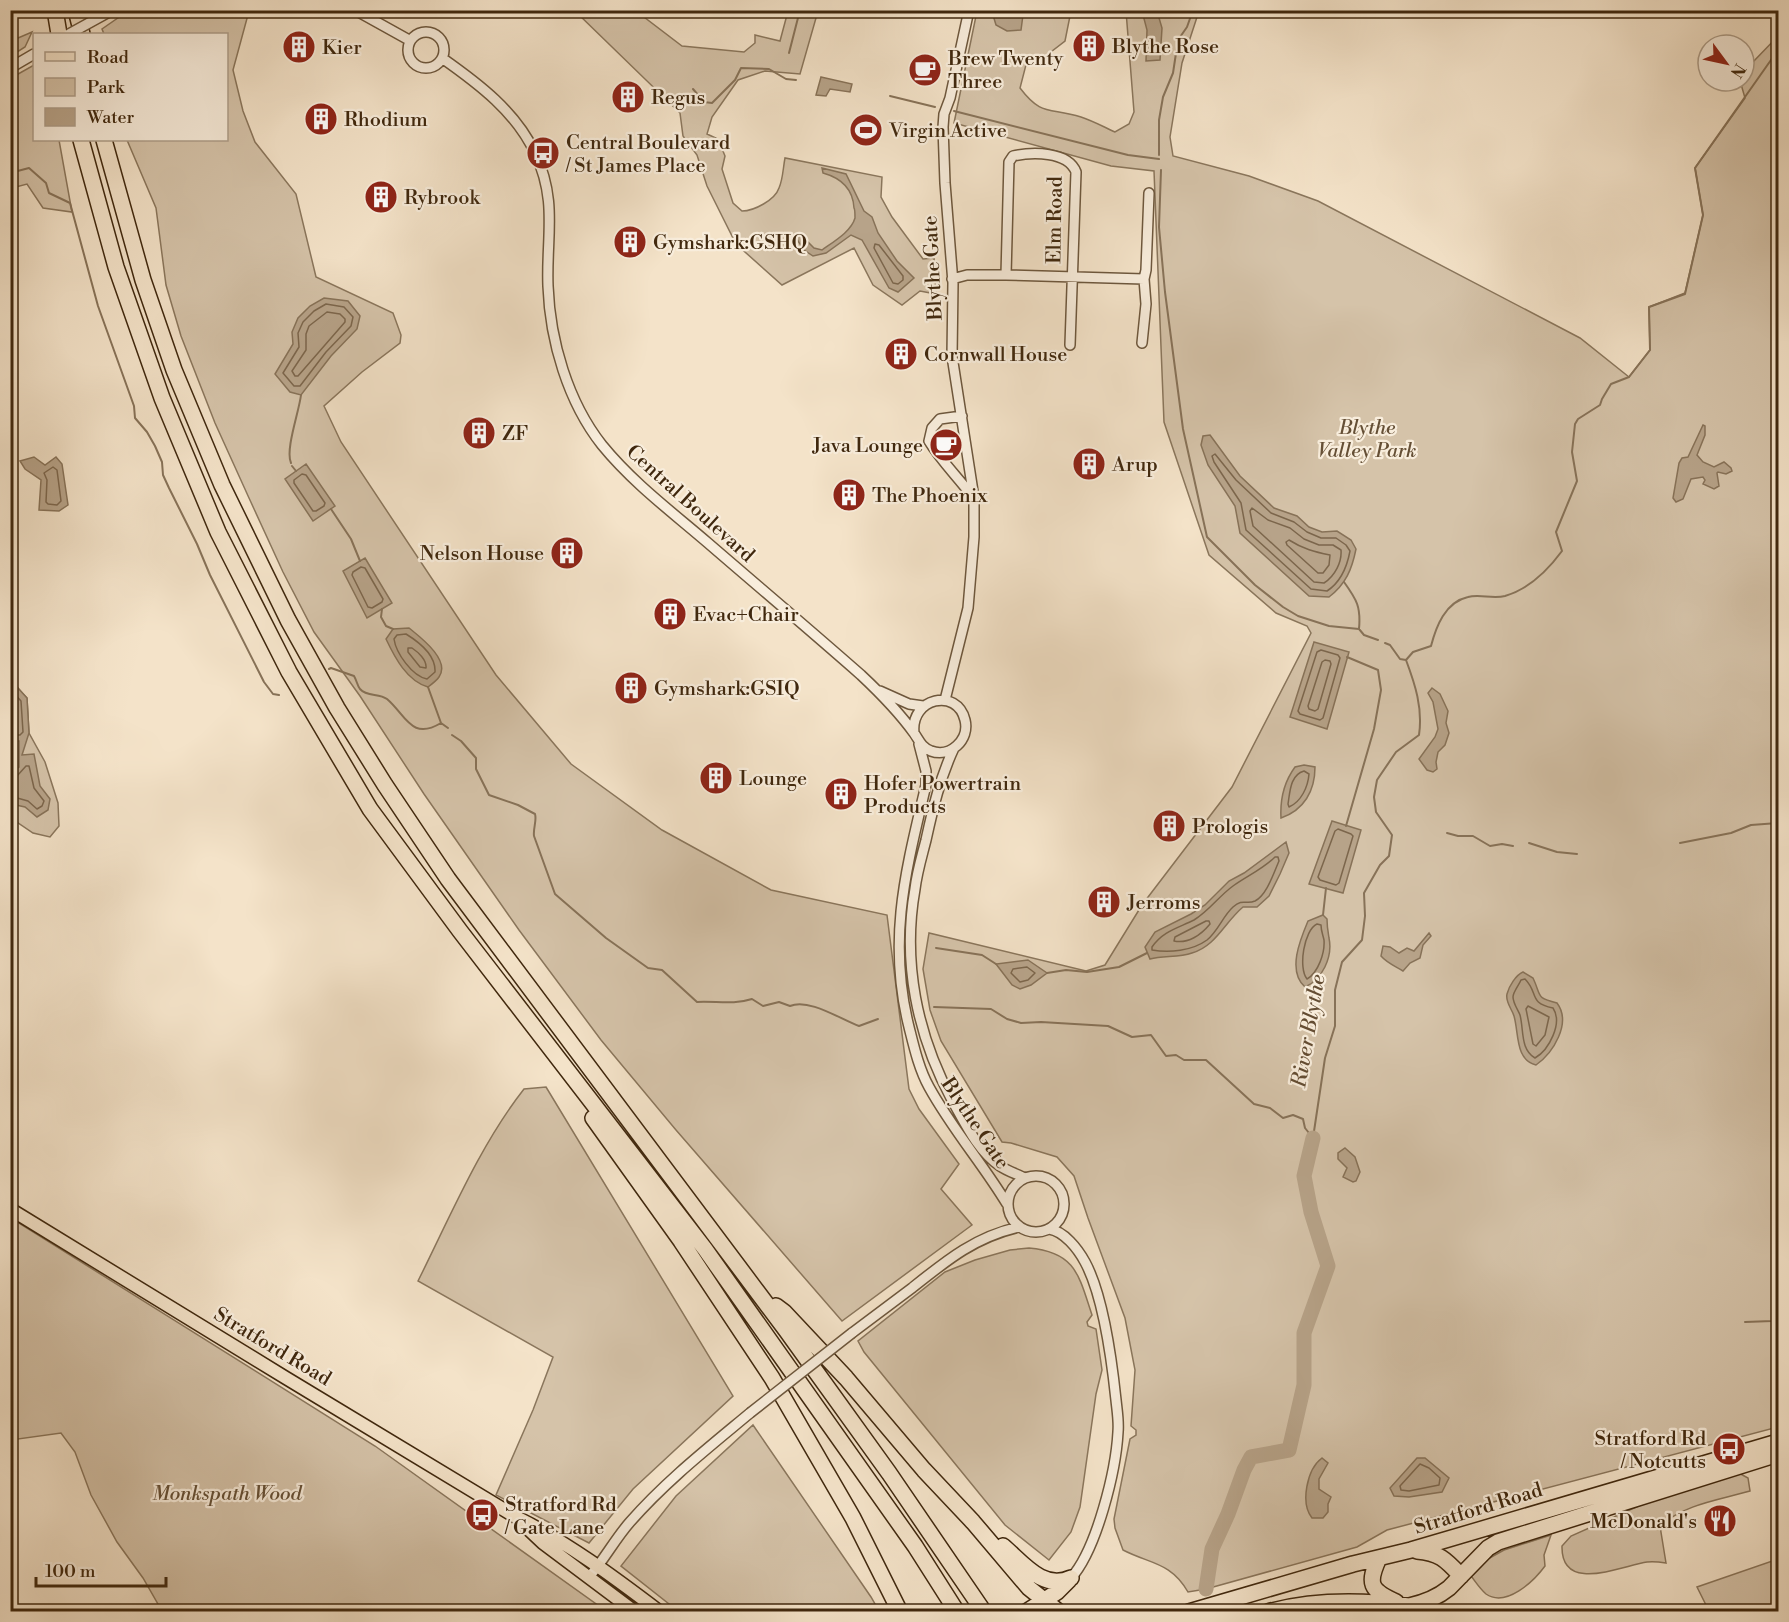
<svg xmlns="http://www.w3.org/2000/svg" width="1789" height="1622" font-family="'Libre Bodoni',serif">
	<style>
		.green { fill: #d5c3a9; stroke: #8a765c; stroke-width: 1.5 }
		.water { fill: #b7a389; stroke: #877258; stroke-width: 1.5 }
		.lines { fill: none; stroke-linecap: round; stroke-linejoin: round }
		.shore { stroke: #7c664c; stroke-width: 1.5 }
		.stream { stroke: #877258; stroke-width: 2 }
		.river { stroke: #b7a389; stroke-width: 15 }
		.minor-casing { stroke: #6d573d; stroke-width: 12 }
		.major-casing { stroke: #40280e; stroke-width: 15 }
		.highway-casing { stroke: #40280e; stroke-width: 18 }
		.minor { stroke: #f8eddc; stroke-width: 9 }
		.major { stroke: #f4e3c9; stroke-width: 12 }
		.highway { stroke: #f4e3c9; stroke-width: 15 }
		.minor-bridge-casing { stroke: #6d573d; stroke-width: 12; stroke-linecap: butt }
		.minor-bridge { stroke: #f8eddc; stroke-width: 9 }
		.labels { text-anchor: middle; stroke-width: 4.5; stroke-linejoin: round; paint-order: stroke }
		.poi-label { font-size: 20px; fill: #40280e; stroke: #f8eddc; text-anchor: start }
		.street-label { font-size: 20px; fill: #40280e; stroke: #f8eddc }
		.park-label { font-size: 20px; font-style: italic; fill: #654f35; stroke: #f8eddc }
		.water-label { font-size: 21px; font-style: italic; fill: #644d33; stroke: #f8eddc }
	</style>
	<rect width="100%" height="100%" fill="#f4e3c9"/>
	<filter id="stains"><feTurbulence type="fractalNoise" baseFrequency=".00333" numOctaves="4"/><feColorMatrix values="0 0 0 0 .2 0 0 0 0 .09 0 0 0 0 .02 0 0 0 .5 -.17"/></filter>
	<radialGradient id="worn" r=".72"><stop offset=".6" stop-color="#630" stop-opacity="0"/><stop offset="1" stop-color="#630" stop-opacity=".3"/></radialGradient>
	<path class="green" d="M128 11H249L233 70 243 111 255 142 296 194 316 277 393 313 401 335 400 343 362 372 324 406 341 442 496 675 571 764 662 830 771 890 887 915 909 1089 919 1109 959 1164 941 1189 972 1225 842 1321 676 1130 601 1040 519 930 424 794 360 696 314 632 283 572 249 498 215 423 181 336 166 285 156 208 127 140H226V34H104L102 29Z
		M575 11H636L682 46 744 52 755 43V35L780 41 788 11H818L800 74 765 71 738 80 712 117 707 134 718 139 725 156 722 169 733 203 742 211C754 211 775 200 779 188 783 179 783 168 785 158L882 177 881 197 892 217 923 259 934 258 936 294 920 291 902 305 873 285 854 248 782 285 736 244 707 186 697 155 683 136 680 113Z
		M977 11H1071L1065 41 1043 58 1028 57 1020 88C1042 117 1049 107 1081 117 1093 121 1104 127 1115 132L1129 124 1134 112 1126 11H1199L1182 63 1170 137 1173 156 1249 176 1318 201 1580 338 1629 377 1650 350 1649 307 1685 293 1703 215 1695 168 1745 98 1741 84 1753 62 1778 36V1427L1387 1530 1357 1547 1206 1589 1188 1592C1171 1562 1150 1564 1123 1550L1115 1528 1114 1519 1130 1439 1136 1435V1430L1131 1426 1135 1370 1125 1318 1088 1218 1074 1176 1057 1157 1011 1143 1002 1142 941 1041 930 1010 923 969 929 933 1086 971 1105 965 1142 905 1232 787 1311 633 1307 626 1276 613 1209 555 1190 499 1164 422 1154 171 1111 166 954 123Z
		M32 32 25 47 11 56V41Z
		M34 65V140H59L72 212 43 208 27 184 16 187 11 183V78Z
		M10 669 17 677V687L27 698 29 733 45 762 58 803 59 826 50 837 33 833 11 818Z
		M546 1087 733 1396 633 1489 589 1543 496 1495 533 1410 553 1357 418 1281C450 1217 480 1145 524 1089Z
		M11 1218 375 1446 606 1611H162L143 1578 117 1542 91 1495 75 1452 61 1433 11 1440 10 1310 15 1306 10 1287Z
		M1029 1248C1076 1252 1079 1276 1092 1315L1087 1322 1088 1326 1096 1329 1102 1370 1096 1394 1080 1507 1071 1532 1049 1560 1005 1525 864 1352 858 1341 945 1272 975 1260 1010 1250Z
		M753 1425 871 1597 879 1611H678L621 1566 676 1496Z
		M1737 1472 1748 1478 1750 1491C1719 1500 1685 1504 1660 1526L1666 1563C1660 1562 1653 1561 1647 1562 1621 1566 1561 1594 1562 1546L1571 1536 1668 1493 1686 1491Z
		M1551 1535 1544 1555 1545 1566C1534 1581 1506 1608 1486 1594 1480 1589 1475 1581 1471 1576L1486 1560 1504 1550Z
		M1778 1559V1611H1709L1697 1587Z"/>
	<path class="water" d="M995 11H1021L1023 15 1021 30 1007 31 996 25 993 15Z
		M1142 11H1157L1162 28 1160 60 1146 61 1147 30Z
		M821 77 852 84 850 92 830 89 826 96 816 95Z
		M822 168 846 174 864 211 872 217 878 233 897 261 914 278 898 292 889 288 862 240 851 235 826 253 813 256 804 250 794 235H801L814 248 822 250C833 242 851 232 855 218 855 217 855 209 854 208 853 189 841 178 823 173Z
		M324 298 348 301 360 316 357 329 331 356 301 395 290 392 275 374 293 344 292 332 298 318 310 306Z
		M1703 425 1705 426V435L1697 455 1703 462 1714 467 1724 462 1731 468 1732 471 1726 474 1718 472 1717 473 1719 486 1714 489 1703 484 1705 480 1703 477 1691 479 1683 499 1676 502 1673 498 1679 463 1682 458 1688 457Z
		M1210 435 1240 476 1274 508 1297 516 1309 527 1322 532 1337 531 1351 540 1356 549C1352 569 1346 584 1329 597L1309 596 1240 533 1235 506 1208 465 1201 445 1203 436Z
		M34 457 45 465 56 457 62 464 68 505 59 511 39 510 41 480 25 469 20 461Z
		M306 464 335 506 313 521 285 479Z
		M365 558 392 603 367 618 343 571Z
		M409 628C420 637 451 660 439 677 437 680 432 684 428 687 407 681 395 658 386 639L393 629Z
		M1314 642 1349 652 1327 729 1290 717Z
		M13 670 17 677V687L27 698 29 733 22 755 34 754 40 786 50 799 48 810 37 817 25 807 16 805 11 801V773L19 767V741H11L10 672Z
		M1432 688 1440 694 1448 711 1446 723 1449 733 1445 745 1438 752 1436 762 1437 769 1433 772 1427 770 1419 759 1435 737 1438 729 1433 702 1428 693Z
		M1304 765 1315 767C1315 791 1304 810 1281 818 1280 800 1284 782 1295 767Z
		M1332 821 1361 830 1343 893 1309 884Z
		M1286 842 1289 853 1280 874 1269 896 1257 907H1243C1224 923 1216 946 1192 953 1178 958 1163 955 1150 959L1145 947 1155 932 1191 914 1205 905 1229 881 1244 873Z
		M1323 915 1327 919C1327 927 1328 932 1329 938 1333 957 1322 980 1305 987 1287 971 1300 940 1308 921Z
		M1429 933 1431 936 1423 945 1420 958 1410 963 1403 971C1395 966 1387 963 1381 956L1383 946 1390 947 1399 953 1407 948 1414 951Z
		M1028 960 1047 973 1031 985 1020 989 1012 985 996 964Z
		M1523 972 1533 978C1542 997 1535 997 1557 1003 1572 1023 1553 1053 1536 1065 1515 1060 1519 1033 1514 1016 1512 1009 1505 1002 1507 994 1509 986 1516 975 1523 972Z
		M1345 1148 1355 1157 1360 1172 1356 1181 1353 1182 1343 1177 1347 1168 1338 1159V1153Z
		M1322 1458 1328 1463 1319 1479V1489L1331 1497 1328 1504V1512L1323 1518H1312C1300 1503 1307 1469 1322 1458Z
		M1417 1458H1425L1449 1478 1442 1492 1409 1497 1394 1496 1390 1488Z"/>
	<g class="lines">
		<path class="shore" d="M875 244 879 245 903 276V280L898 284 893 283 874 248Z
			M326 304 344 307 353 317 351 326 326 352 300 386H294L283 373 299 347 298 333 303 322 314 311Z
			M327 312 340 314 345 319V322L298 376H295L292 371 306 350V334L309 326Z
			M1215 454 1236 480 1271 513 1294 522 1307 532 1321 538H1336L1346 545 1350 551C1347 567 1341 582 1327 591L1311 589 1246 530 1241 503 1214 462 1212 456Z
			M53 467 57 470 61 501 57 505 48 504 46 502 47 480 44 473Z
			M302 474 306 475 325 503 324 506 316 511H313L294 483V480Z
			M1252 508 1268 520 1290 528 1304 539 1319 545H1333L1341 550C1342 562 1335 576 1324 583L1314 582 1253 526 1250 511Z
			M1289 540C1303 549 1315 552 1330 555L1329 565 1323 573H1318L1287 545 1286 542Z
			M361 567 365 568 383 599 382 602 372 608 368 607 352 575 353 572Z
			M406 634C419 642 436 655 435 672L427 679C412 676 396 653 394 639L397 635Z
			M408 648H412C418 652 427 660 426 668L420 667 408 652Z
			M1321 650 1338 655 1340 658 1323 718 1320 720 1300 714 1298 711 1317 652Z
			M1325 660 1330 661 1331 664 1318 709 1315 711 1309 709 1308 706 1322 662Z
			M10 677 11 690 21 701 23 732 20 735H10
			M1304 771 1309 774C1308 787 1301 802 1289 807L1288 804C1290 792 1290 775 1304 771Z
			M10 777 17 776 26 766H29L34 788 44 801 42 806 37 809 28 801 10 796
			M1338 829 1351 834 1353 836 1339 883 1336 885 1320 880 1318 877 1335 831Z
			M1275 857H1278L1279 861C1274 872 1267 895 1255 901 1246 905 1243 898 1233 907 1223 916 1218 931 1207 940 1192 951 1169 953 1152 950V947C1163 931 1178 928 1194 920 1209 911 1219 896 1233 886 1247 876 1263 869 1275 857Z
			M1206 921H1209L1210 924C1201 935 1188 944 1174 941L1175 937Z
			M1317 924 1321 925C1321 931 1323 935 1324 940 1325 953 1318 973 1307 979 1298 968 1304 930 1317 924Z
			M1027 967 1035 973 1028 980 1020 982 1011 973 1013 969Z
			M1525 979C1539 993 1528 1003 1553 1008 1563 1023 1549 1050 1535 1058 1520 1049 1524 1030 1520 1015 1518 1010 1513 1003 1513 997 1513 992 1519 985 1521 980Z
			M1528 1006 1549 1017 1545 1035 1536 1046 1533 1044 1526 1009Z
			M1420 1464 1429 1468 1440 1478 1439 1485 1409 1491 1401 1490 1400 1486Z"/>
		<path class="stream" d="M789 53 800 10
			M693 89 704 102 712 103 735 80 741 68 769 69 786 79 796 80
			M890 96 935 107
			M954 111 1128 155 1159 159
			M1159 155V120L1163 97 1173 73 1178 40 1187 27 1193 10
			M1161 170 1159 227 1165 292 1183 429 1207 537 1255 585 1283 607 1298 616 1329 626 1359 629
			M10 173 29 168 46 183 49 193 70 203 98 306 134 406 135 418 147 432 155 446 162 462 163 475 169 488 197 544 210 575 264 682 273 694 279 695
			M291 463C285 450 299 412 301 395
			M292 466 296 471
			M331 509 351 539 360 561
			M1344 582C1357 600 1361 607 1359 629L1364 635 1378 640
			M382 609 381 617 386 626 393 629
			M1385 643 1390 645 1400 659 1406 660
			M329 669 331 668 354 676C357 681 357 685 360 689 367 697 379 693 387 699 406 715 411 741 441 723L448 728
			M428 687 441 723
			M452 735 461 741 476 758V769L489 795 518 805 535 814C537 821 533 828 534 836L555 894 606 938 648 968 662 970 697 1002C717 1001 733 1005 752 999L763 1006 779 1002 790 1006C809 998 840 1019 859 1026L878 1019
			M1346 826 1374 729 1381 690 1378 670 1347 657
			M1447 833 1458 836H1473L1490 846 1502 844 1513 846
			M1529 843 1557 852 1577 854
			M1680 843 1731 833 1751 825 1778 823
			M1323 915 1326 888
			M936 948 982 955 996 964
			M1047 973 1066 970 1087 972 1119 967 1147 953
			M934 1007 991 1009 1007 1019 1021 1023 1041 1022 1108 1026 1132 1037 1151 1035 1166 1056 1176 1055 1184 1060H1206L1254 1104 1270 1108 1283 1118 1293 1115 1303 1119 1305 1128 1313 1138
			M1313 1138 1325 1058 1335 1026V990L1342 962 1362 940 1365 916 1364 893 1380 865 1389 856 1392 835 1376 812 1374 797 1377 780 1396 752 1419 735C1423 708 1415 684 1406 660L1413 652 1431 646C1436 627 1445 602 1468 597 1479 594 1493 599 1505 596 1529 589 1548 570 1562 551L1556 532 1577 481 1572 452 1575 424 1578 419 1600 405 1602 399 1611 384 1629 377 1650 350 1649 307 1685 294 1703 215 1695 168 1778 50
			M1745 1322 1772 1321 1778 1317"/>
		<path class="river" d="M1206 1589 1212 1549 1228 1514 1244 1470 1251 1457 1289 1450 1304 1385V1333L1328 1266 1311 1212 1304 1176 1313 1138"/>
		<g class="minor-casing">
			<path id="minor" d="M355 10 409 40
				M647 10 649 12
				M408 50a18 18 0 1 1 36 0a18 18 0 1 1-36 0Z
				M442 58C479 84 516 112 535 153 558 201 546 238 548 286 550 341 568 402 602 445 633 483 672 512 708 543 759 587 811 631 861 675 877 690 901 715 914 733 919 740 921 747 931 751 950 758 970 740 965 720 957 687 910 698 914 733
				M10 68 34 54
				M1006 275 1009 162 1013 156C1032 152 1068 151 1076 172L1070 345
				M952 279 967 275H1006L1144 279
				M1142 343 1146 304 1144 279 1146 270 1149 193
				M962 416 940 419 932 428 929 441C941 461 958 477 972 496
				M880 691 909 704 923 706
				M945 700 968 608 974 537V498L952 356 953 283 945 183 943 127 944 114 950 98 969 10
				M919 744 926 771V785C906 870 887 939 909 1027 914 1047 919 1069 929 1087 952 1129 983 1164 1007 1204
				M954 748C940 778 933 808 926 840 922 856 917 872 915 889 902 962 917 1035 952 1100 965 1123 978 1151 1000 1166 1007 1171 1017 1174 1025 1178
				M1008 1204a28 28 0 1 1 56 0a28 28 0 1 1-56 0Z
				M1049 1229C1064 1231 1078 1249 1085 1262 1103 1295 1112 1362 1116 1400 1117 1410 1119 1421 1118 1432 1116 1470 1097 1549 1071 1578
				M852 1333C872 1318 892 1303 912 1288 947 1260 975 1237 1019 1227
				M589 1577C604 1560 615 1539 630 1522 666 1481 708 1448 750 1413"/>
		</g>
		<g class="major-casing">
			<path id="major" d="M10 1209 286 1378 516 1517C567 1542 614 1577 660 1612
				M525 1526 543 1543 635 1612"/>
		</g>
		<g class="highway-casing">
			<path id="highway" d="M55 10 59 34
				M76 10 82 34
				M81 140 116 267 162 398 218 532 289 672 370 809 460 931 705 1249 915 1546 957 1612
				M104 140 143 280 174 370 222 485 288 620 337 708 385 785 448 879 786 1330 889 1473 984 1612
				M593 1118 681 1241 772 1378 853 1518 900 1612
				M776 1306 784 1312 846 1378 924 1470 973 1522 1029 1588 1059 1612
				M1003 1546C1023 1563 1043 1591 1071 1578
				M1417 1551C1440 1553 1446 1560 1461 1576
				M1379 1558C1367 1584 1370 1590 1396 1602
				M1026 1612 1057 1592 1069 1580
				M1189 1612 1353 1564 1411 1550 1778 1442
				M1268 1612C1314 1599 1362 1600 1409 1606 1423 1603 1438 1597 1449 1588L1488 1548 1498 1542 1778 1454"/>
		</g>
		<use href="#minor" class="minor"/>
		<use href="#major" class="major"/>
		<use href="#highway" class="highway"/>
		<g class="minor-bridge-casing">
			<path id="minor-bridge" d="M69 34 109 12
				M750 1413 852 1333"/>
		</g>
		<use href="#minor-bridge" class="minor-bridge"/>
	</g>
	<defs>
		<g id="building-disc" transform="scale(1.725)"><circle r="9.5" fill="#8f2418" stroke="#f8eddc"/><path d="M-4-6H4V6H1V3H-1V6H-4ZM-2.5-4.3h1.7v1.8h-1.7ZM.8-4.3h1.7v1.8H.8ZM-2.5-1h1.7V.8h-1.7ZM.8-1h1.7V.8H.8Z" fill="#fff"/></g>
		<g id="cafe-disc" transform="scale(1.725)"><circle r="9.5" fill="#8f2418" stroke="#f8eddc"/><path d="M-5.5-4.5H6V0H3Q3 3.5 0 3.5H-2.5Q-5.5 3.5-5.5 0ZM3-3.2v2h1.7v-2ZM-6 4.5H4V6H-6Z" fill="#fff"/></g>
		<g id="stadium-disc" transform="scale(1.725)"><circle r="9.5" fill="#8f2418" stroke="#f8eddc"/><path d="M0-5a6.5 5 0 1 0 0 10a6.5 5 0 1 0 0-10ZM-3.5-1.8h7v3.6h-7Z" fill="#fff"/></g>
		<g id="bus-disc" transform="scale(1.725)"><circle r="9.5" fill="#8f2418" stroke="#f8eddc"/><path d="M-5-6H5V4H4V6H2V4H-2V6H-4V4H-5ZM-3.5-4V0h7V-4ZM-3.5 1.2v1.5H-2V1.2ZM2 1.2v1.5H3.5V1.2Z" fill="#fff"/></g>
		<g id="restaurant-disc" transform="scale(1.725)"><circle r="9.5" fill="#8f2418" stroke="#f8eddc"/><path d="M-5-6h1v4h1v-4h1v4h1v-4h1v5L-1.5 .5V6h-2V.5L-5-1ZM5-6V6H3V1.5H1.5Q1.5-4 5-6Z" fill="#fff"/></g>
	</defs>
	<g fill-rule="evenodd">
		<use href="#building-disc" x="1089" y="46"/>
		<use href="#building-disc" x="299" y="47"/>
		<use href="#cafe-disc" x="925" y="70"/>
		<use href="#building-disc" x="628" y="97"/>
		<use href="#building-disc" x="321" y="119"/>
		<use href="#stadium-disc" x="866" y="130"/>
		<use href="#bus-disc" x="543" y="153"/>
		<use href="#building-disc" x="381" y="197"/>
		<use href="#building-disc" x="630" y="242"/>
		<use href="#building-disc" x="901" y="354"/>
		<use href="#building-disc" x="479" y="433"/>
		<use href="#cafe-disc" x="946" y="445"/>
		<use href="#building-disc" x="1089" y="464"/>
		<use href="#building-disc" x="849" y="495"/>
		<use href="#building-disc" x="567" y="553"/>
		<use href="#building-disc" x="670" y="614"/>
		<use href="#building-disc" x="631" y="688"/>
		<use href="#building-disc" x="716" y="778"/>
		<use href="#building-disc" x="841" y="794"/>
		<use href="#building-disc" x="1169" y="826"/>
		<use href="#building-disc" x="1104" y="902"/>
		<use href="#bus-disc" x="1729" y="1449"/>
		<use href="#bus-disc" x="482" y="1515"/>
		<use href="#restaurant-disc" x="1720" y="1521"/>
	</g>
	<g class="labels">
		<g class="poi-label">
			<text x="1112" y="53">Blythe Rose</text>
			<text x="322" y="54">Kier</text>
			<text x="948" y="65">Brew Twenty<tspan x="948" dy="23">Three</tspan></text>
			<text x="651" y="104">Regus</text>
			<text x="344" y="126">Rhodium</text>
			<text x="889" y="137">Virgin Active</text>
			<text x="566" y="149">Central Boulevard<tspan x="566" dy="23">/ St James Place</tspan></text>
			<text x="404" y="204">Rybrook</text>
			<text x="653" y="249">Gymshark:GSHQ</text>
			<text x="924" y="361">Cornwall House</text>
			<text x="502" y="440">ZF</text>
			<text x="923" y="452" text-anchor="end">Java Lounge</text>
			<text x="1112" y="471">Arup</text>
			<text x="872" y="502">The Phoenix</text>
			<text x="544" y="560" text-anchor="end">Nelson House</text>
			<text x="693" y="621">Evac+Chair</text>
			<text x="654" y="695">Gymshark:GSIQ</text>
			<text x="739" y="785">Lounge</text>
			<text x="864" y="790">Hofer Powertrain<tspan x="864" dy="23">Products</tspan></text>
			<text x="1192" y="833">Prologis</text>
			<text x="1127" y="909">Jerroms</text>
			<text x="1706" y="1445" text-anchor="end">Stratford Rd<tspan x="1706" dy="23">/ Notcutts</tspan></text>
			<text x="505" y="1511">Stratford Rd<tspan x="505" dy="23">/ Gate Lane</tspan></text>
			<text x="1697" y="1528" text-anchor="end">McDonald's</text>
		</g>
		<g class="street-label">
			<text transform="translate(1054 220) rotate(-89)" y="7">Elm Road</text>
			<text transform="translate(932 268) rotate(-93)" y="7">Blythe Gate</text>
			<text transform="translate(691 503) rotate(42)" y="7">Central Boulevard</text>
			<text transform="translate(976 1123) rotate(56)" y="7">Blythe Gate</text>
			<text transform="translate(273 1346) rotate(31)" y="7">Stratford Road</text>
			<text transform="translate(1478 1508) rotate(-17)" y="7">Stratford Road</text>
		</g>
		<g class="park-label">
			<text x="1367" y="434">Blythe<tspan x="1367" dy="23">Valley Park</tspan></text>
			<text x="227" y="1500">Monkspath Wood</text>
		</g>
		<g class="water-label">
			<text transform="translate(1308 1031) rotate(-80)" y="7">River Blythe</text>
		</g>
	</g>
	<rect width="1789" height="1622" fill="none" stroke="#f4e3c9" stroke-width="36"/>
	<rect x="12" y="12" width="1765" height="1598" fill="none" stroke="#40280e" stroke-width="3"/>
	<rect x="18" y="18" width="1753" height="1586" fill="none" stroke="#40280e" stroke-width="1.5"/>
	<rect x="33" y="33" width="195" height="108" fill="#f8eddc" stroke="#ae9e8a" stroke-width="1.5"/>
	<rect x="45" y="52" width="30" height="9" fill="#f4e3c9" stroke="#ae9e8a" stroke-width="1.5"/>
	<text x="87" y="63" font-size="18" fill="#40280e">Road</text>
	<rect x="45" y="78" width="30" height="18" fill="#d5c3a9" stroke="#ae9e8a" stroke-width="1.5"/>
	<text x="87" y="93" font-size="18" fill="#40280e">Park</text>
	<rect x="45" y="108" width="30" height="18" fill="#b7a389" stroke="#ae9e8a" stroke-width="1.5"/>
	<text x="87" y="123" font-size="18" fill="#40280e">Water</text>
	<g transform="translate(1726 63) rotate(123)"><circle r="28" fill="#f8eddc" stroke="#ae9e8a" stroke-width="1.5"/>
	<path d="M0-4.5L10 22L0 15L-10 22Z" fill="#8f2418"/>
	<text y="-9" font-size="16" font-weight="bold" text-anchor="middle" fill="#40280e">N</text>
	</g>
	<path d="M36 1577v9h130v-9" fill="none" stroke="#40280e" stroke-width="3"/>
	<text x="45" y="1577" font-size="18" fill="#40280e" stroke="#f8eddc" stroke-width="4.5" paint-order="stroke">100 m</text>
	<rect width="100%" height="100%" filter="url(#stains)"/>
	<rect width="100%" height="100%" fill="url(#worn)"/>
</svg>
